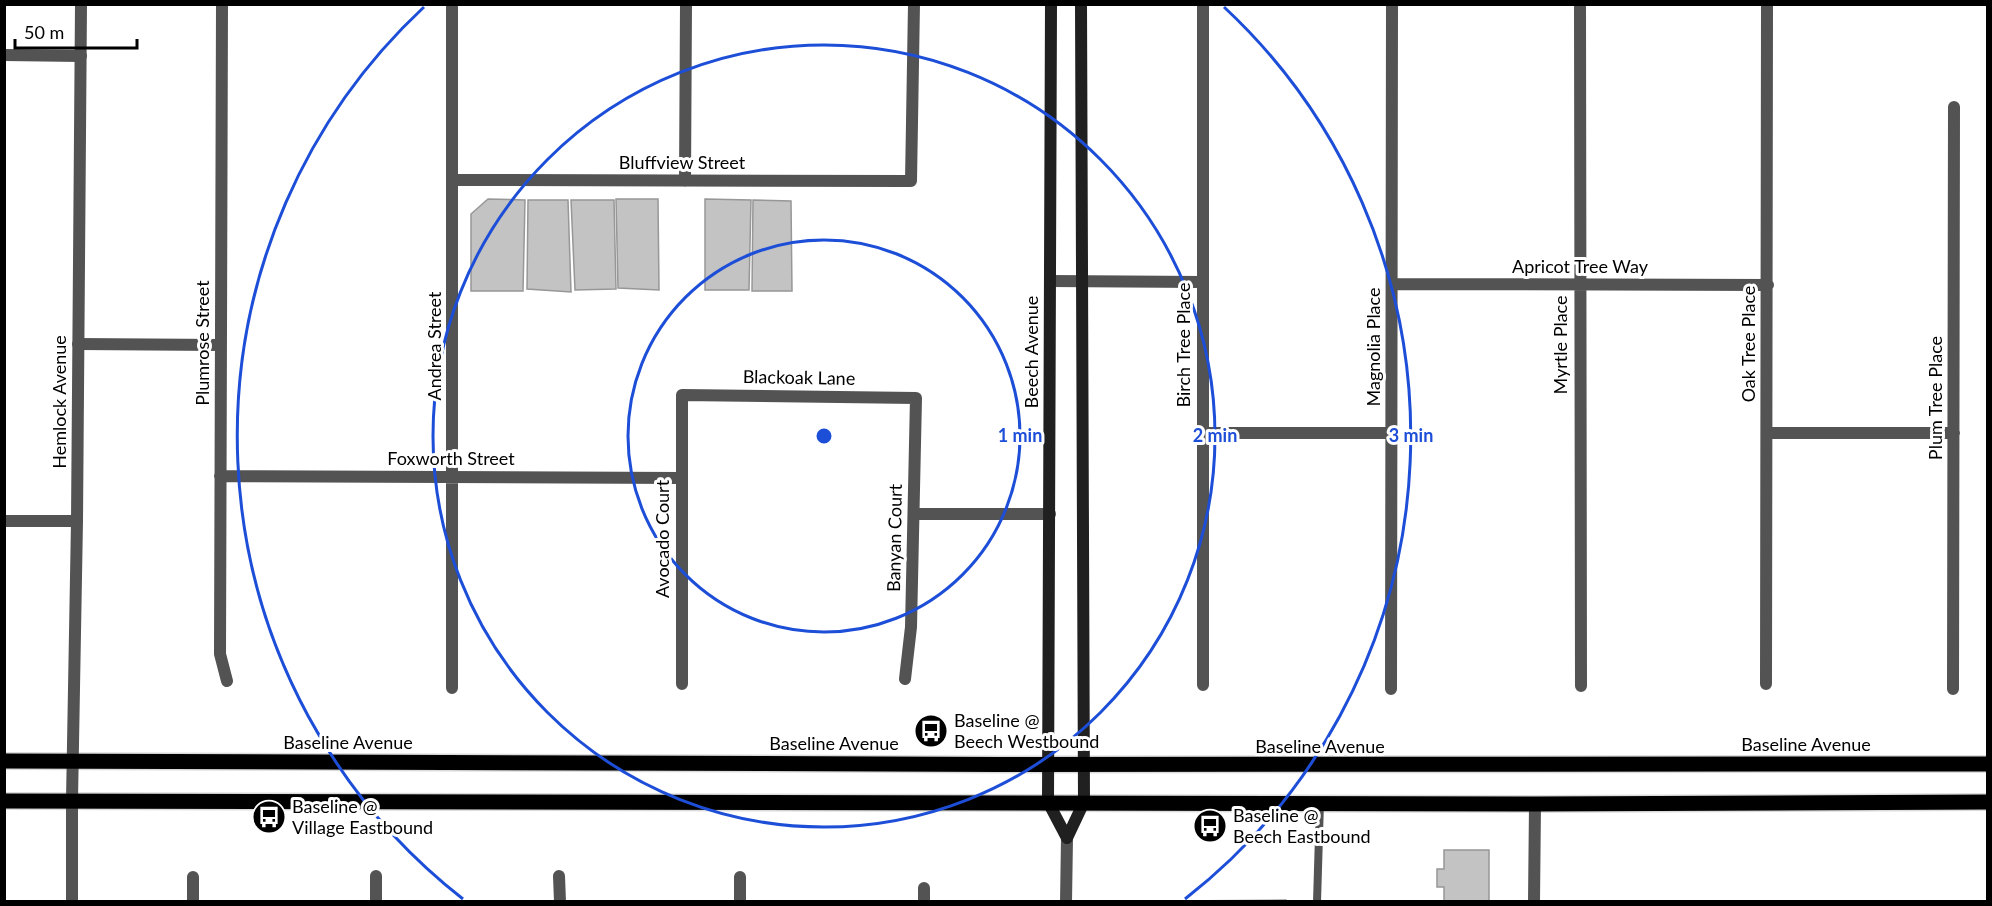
<svg xmlns="http://www.w3.org/2000/svg" width="1992" height="906" font-family="Lato,sans-serif">
	<style>
		.building { fill: #c3c3c3; stroke: #979797; stroke-width: 1.5 }
		.lines { fill: none; stroke-linecap: round; stroke-linejoin: round }
		.primary-casing { stroke: #dbdbdb; stroke-width: 18 }
		.service { stroke: #535353; stroke-width: 8 }
		.minor { stroke: #535353; stroke-width: 12 }
		.tertiary { stroke: #535353; stroke-width: 12 }
		.secondary { stroke: #202020; stroke-width: 12 }
		.primary { stroke: #000; stroke-width: 15 }
		.ring { fill: none; stroke: #1d4ed8; stroke-width: 3 }
		.labels { text-anchor: middle; stroke-width: 6; stroke-linejoin: round; paint-order: stroke }
		.street-label { font-size: 18px; fill: #000; stroke: #fff }
		.poi-label { font-size: 18px; fill: #000; stroke: #fff; text-anchor: start }
		.centre { fill: #1d4ed8; stroke: #fff; stroke-width: 3 }
		.ring-label { font-size: 18px; text-anchor: middle; font-weight: bold; fill: #1d4ed8; stroke: #fff; stroke-width: 6; stroke-linejoin: round; paint-order: stroke }
	</style>
	<rect width="100%" height="100%" fill="#fff"/>
	<path class="building" d="M488 199 525 200 523 291H471V214Z
		M616 199H658L659 290 618 288Z
		M705 199 751 200 749 290H705Z
		M528 200H568L571 292 527 289Z
		M571 200H614L616 289 575 290Z
		M753 200 791 201 792 291H752Z
		M1444 850H1489V902H1444V887H1437V869H1444Z
		M1286 900V902H1173L1175 901Z"/>
	<g class="lines">
		<g class="primary-casing">
			<path id="primary" d="M4 761C666 763 1326 767 1988 764
				M4 801 1535 804 1988 802"/>
		</g>
		<path class="service" d="M1317 902 1320 802"/>
		<path class="minor" d="M222 4 220 654 227 681
			M1203 4V685
			M1580 4 1581 686
			M4 55 81 56
			M453 180 911 181 914 4
			M685 181 686 4
			M1050 281 1202 282
			M1392 284 1768 285
			M78 344 221 345
			M1202 433H1392
			M1767 433H1954
			M220 476 681 478
			M914 514H1050
			M4 521H77
			M682 684V395L916 398 911 627 905 679
			M1766 684 1767 4
			M452 688V4
			M1391 689 1392 4
			M1953 689 1954 107
			M376 876V902
			M559 876 560 902
			M193 877V902
			M740 877V902
			M924 888V902
			M72 902V800
			M1534 902 1535 804"/>
		<path class="tertiary" d="M72 800 77 521 81 4
			M1066 902 1067 838"/>
		<path class="secondary" d="M1051 4 1048 802 1067 838
			M1067 838 1084 802 1081 4"/>
		<use href="#primary" class="primary"/>
	</g>
	<g class="ring">
		<circle cx="824" cy="436" r="196"/>
		<circle cx="824" cy="436" r="391"/>
		<path d="M463 899A587 587 0 0 1 424 7M1224 7A587 587 0 0 1 1185 899"/>
	</g>
	<defs>
		<g id="bus-disc" transform="scale(1.725)"><circle r="9.5" fill="#000" stroke="#fff"/><path d="M-5-6H5V4H4V6H2V4H-2V6H-4V4H-5ZM-3.5-4V0h7V-4ZM-3.5 1.2v1.5H-2V1.2ZM2 1.2v1.5H3.5V1.2Z" fill="#fff"/></g>
	</defs>
	<g fill-rule="evenodd">
		<use href="#bus-disc" x="931" y="731"/>
		<use href="#bus-disc" x="269" y="817"/>
		<use href="#bus-disc" x="1210" y="826"/>
	</g>
	<g class="labels">
		<g class="street-label">
			<text x="682" y="169">Bluffview Street</text>
			<text x="1580" y="273">Apricot Tree Way</text>
			<text transform="translate(203 343) rotate(-90)" y="6">Plumrose Street</text>
			<text transform="translate(1749 344) rotate(-90)" y="6">Oak Tree Place</text>
			<text transform="translate(1184 345) rotate(-90)" y="6">Birch Tree Place</text>
			<text transform="translate(1561 345) rotate(-90)" y="6">Myrtle Place</text>
			<text transform="translate(435 346) rotate(-90)" y="6">Andrea Street</text>
			<text transform="translate(1374 347) rotate(-90)" y="6">Magnolia Place</text>
			<text transform="translate(1032 352) rotate(-90)" y="6">Beech Avenue</text>
			<text transform="translate(799 378) rotate(1)" y="6">Blackoak Lane</text>
			<text transform="translate(1936 398) rotate(-90)" y="6">Plum Tree Place</text>
			<text transform="translate(60 402) rotate(-90)" y="6">Hemlock Avenue</text>
			<text x="451" y="465">Foxworth Street</text>
			<text transform="translate(895 538) rotate(-89)" y="6">Banyan Court</text>
			<text transform="translate(663 539) rotate(-90)" y="6">Avocado Court</text>
			<text x="348" y="749">Baseline Avenue</text>
			<text x="834" y="750">Baseline Avenue</text>
			<text x="1806" y="751">Baseline Avenue</text>
			<text x="1320" y="753">Baseline Avenue</text>
		</g>
		<g class="poi-label">
			<text x="954" y="727">Baseline @<tspan x="954" dy="21">Beech Westbound</tspan></text>
			<text x="292" y="813">Baseline @<tspan x="292" dy="21">Village Eastbound</tspan></text>
			<text x="1233" y="822">Baseline @<tspan x="1233" dy="21">Beech Eastbound</tspan></text>
		</g>
	</g>
	<circle cx="824" cy="436" r="9" class="centre"/>
	<g class="ring-label">
		<text x="1020" y="442">1 min</text>
		<text x="1215" y="442">2 min</text>
		<text x="1411" y="442">3 min</text>
	</g>
	<rect width="1992" height="906" fill="none" stroke="#000000" stroke-width="12"/>
	<path d="M15 39v9h122v-9" fill="none" stroke="#000000" stroke-width="3"/>
	<text x="24" y="39" font-size="18" fill="#000000" stroke="#ffffff" stroke-width="4.5" paint-order="stroke">50 m</text>
</svg>
